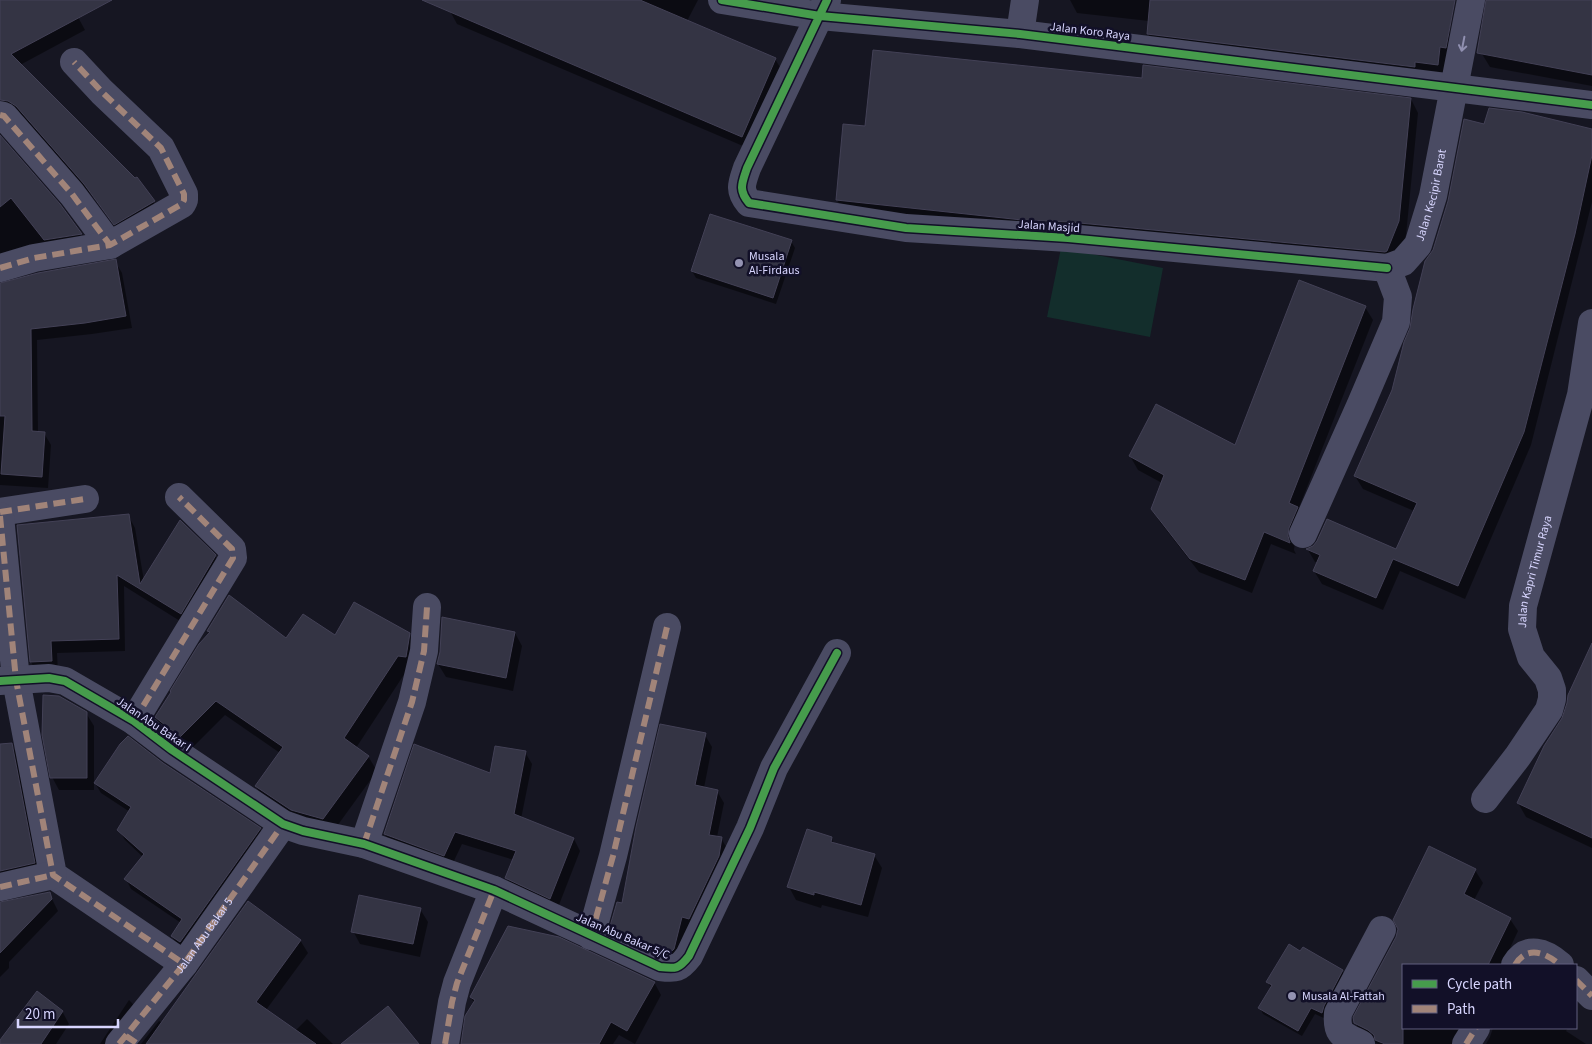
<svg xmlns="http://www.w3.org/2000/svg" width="1592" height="1044" font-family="'Source Sans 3',sans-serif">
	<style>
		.green { fill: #132e2c }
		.shadow { fill: #0007 }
		.building { fill: #343444; stroke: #434156 }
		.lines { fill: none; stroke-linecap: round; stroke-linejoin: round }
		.street { stroke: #4a4b63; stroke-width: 28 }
		.quiet { stroke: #a18479; stroke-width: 6; stroke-dasharray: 12 6; stroke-linecap: butt }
		.cycleway-casing { stroke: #121028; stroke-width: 11 }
		.cycleway { stroke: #469c4c; stroke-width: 8 }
		.oneway { stroke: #9190b1 }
		.poi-dot { fill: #9493b2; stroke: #121028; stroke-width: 2 }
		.labels { text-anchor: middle; stroke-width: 5; stroke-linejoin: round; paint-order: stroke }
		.street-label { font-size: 12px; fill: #d8d6ff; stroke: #121028 }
		.poi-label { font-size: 12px; fill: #d8d6ff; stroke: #121028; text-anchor: start }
	</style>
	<rect width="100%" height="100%" fill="#161622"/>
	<path class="green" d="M1061 248 1163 268 1150 337 1047 317Z"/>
	<path class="shadow" d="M0 0H88L73 8 85 30 20 65 134 180 137 178 161 214 122 236 92 196 24 118 16 112 0 113Z
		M455 0H698L687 21 775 59 783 72 750 149 457 24 450 11Z
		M1070 0H1453L1445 78 1156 47 1148 34 1149 21 1077 13Z
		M1492 0H1592V86L1490 67 1482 54Z
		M1143 79 1411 99 1418 113 1406 235 1395 265 845 214 837 200 866 128Z
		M1485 126 1592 130V202L1531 445 1465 599 1400 571 1383 610 1322 584 1314 571 1318 563 1315 562 1308 550 1313 547 1397 551 1414 511 1363 489 1355 476 1394 390 1434 250Z
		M0 137 59 205 88 246 0 266Z
		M791 241 795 248 776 304 696 278 692 271Z
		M115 261 122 273 132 328 92 334 37 340 38 432 44 433 51 445 48 488 0 485V284Z
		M1365 307 1373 320 1298 510 1305 521 1295 542 1294 550 1296 554 1271 544 1252 593 1199 572 1160 522 1152 509 1162 483 1138 470 1130 456 1235 447Z
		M128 515 135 528 144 581 215 556 222 568 188 626 124 586 125 651 57 653 58 673 38 674 31 662Z
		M209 631 287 639 409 634 417 649 407 670 356 748 368 756 377 771 332 833 265 801 256 786 280 753 225 715 189 751 165 732 156 717 210 634Z
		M515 633 522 646 513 691 446 677 438 664Z
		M1592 647V848L1526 817 1518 803 1563 719Z
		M86 713 94 726V790H59L52 777Z
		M705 735 712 747 704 788 717 791 724 803 717 837 721 838 728 850 680 962 618 938 611 926Z
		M11 744 18 756 41 875 0 886V745Z
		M525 752 532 764 521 819 574 839 580 851 557 910 514 890 507 878 514 860 462 844 451 867 392 846 385 834 491 775Z
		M163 764 260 829 266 839 186 952 178 946 172 936 181 923 131 889 126 879 143 857 125 840 119 830 130 812 101 793 95 783Z
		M831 838 835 845 874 855 882 868 868 917 822 905 821 908 796 900 789 887Z
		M1475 870 1483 883 1474 900 1510 919 1518 931 1502 965H1403V1028H1475L1463 1044H1378L1363 1036 1355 1022Z
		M49 893 58 911 9 962V968L0 977V903Z
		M420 909 428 922 420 957 360 944 353 931Z
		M300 940 308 953 266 1010 295 1031 307 1019 333 1044H141L159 1021 163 1023Z
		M1300 953 1342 971 1346 977 1326 1019 1315 1014 1302 1036 1263 1014 1260 1008 1271 988 1268 982Z
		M654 982 661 995 635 1044 619 1035 613 1044H462L474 1003 471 997Z
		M38 993 62 1011 69 1024 56 1044H0V1040Z
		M129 1000 132 1003 140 1015 117 1044H100Z
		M1493 1028H1568L1566 1031 1586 1044H1486L1490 1037Z"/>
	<path class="building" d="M0 0H112L11 54 135 178 137 177 155 201 114 225 84 184 16 106 8 101 0 100Z
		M422 0H640L776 58 742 137Z
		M1150 0H1455L1446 48 1440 47 1438 65 1415 62V67L1147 34Z
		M1486 0H1592V75L1477 53Z
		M873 50 1142 78 1143 65 1411 98 1399 221 1387 251 1385 252 1069 222 1022 220 836 200 843 124 865 126Z
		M1489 108 1522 112 1592 129V155L1575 234 1524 432 1458 586 1393 559 1376 598 1313 571 1320 555 1306 549 1313 546 1317 541 1327 519 1396 549 1417 503 1354 476 1392 390 1404 342 1410 328 1413 309 1425 261 1433 250 1448 201 1464 119 1484 124Z
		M0 135 60 204 82 234 44 240 11 198 0 207Z
		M710 214 792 240 773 298 691 271Z
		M116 259 126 316 85 323 31 329 32 431 45 432 42 477 1 474 5 416H0V283L38 273Z
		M1299 280 1366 306 1289 503 1298 507 1289 528 1288 536 1290 543 1264 532 1245 580 1190 559 1151 509 1164 475 1129 456 1156 404 1235 445Z
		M129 514 140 584 180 520 216 555 181 614 117 575 119 639 51 641 52 661 30 662 17 525Z
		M229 595 286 638 303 614 335 635 354 602 410 633 406 657 398 656 344 738 369 756 323 819 291 810 255 786 283 747 216 701 180 737 155 717 171 692 170 691 199 644 210 632 207 631Z
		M442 617 515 632 506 678 437 664 440 652Z
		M1592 643V838L1517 803 1544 746 1562 718 1567 703 1568 695Z
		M43 695 59 696 87 712V778H50L42 735Z
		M660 724 706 733 695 785 718 790 709 835 722 837 719 856 689 919 682 917 674 949 671 952H664L610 926 617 902 622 903 636 827Z
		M128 736 163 763 261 828 180 942 171 936 182 919 124 879 144 854 117 830 131 807 94 783 120 744Z
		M12 743 35 863 0 871V744Z
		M414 744 490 773 495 746 526 751 514 814 574 838 550 899 505 878 516 851 455 832 444 856 384 834Z
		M807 829 832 837 831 842 875 854 861 905 814 892V895L787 887Z
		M1429 846 1476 869 1464 894 1511 918 1488 965H1403V1044H1385L1375 1040 1374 1035 1368 1030 1354 1023 1353 1017 1396 937 1398 929 1393 920Z
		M50 892 52 899 0 953V902Z
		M359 895 421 908 413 944 351 932Z
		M248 901 301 940 256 1002 316 1044H146Z
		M508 926 559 937 655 982 627 1031 611 1022 599 1044H461L465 1016 475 1000 470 997Z
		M1289 944 1300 951 1303 947 1343 970 1324 1006 1322 1013 1311 1008 1298 1031 1258 1008 1272 985 1266 982Z
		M37 991 63 1011 41 1044H0V1040Z
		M388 1006 419 1044H341Z"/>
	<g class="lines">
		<g class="street">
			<path d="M722 0 820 16 1020 34 1592 105"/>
			<path d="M827 0 747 168C742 183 738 190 749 203L906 228 1068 238 1387 268"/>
			<path d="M1020 34 1025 0"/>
			<path d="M0 115 4 116 72 194 110 245"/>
			<path d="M0 268 34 258 110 245 182 204 184 200V194L161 148 102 92 74 62"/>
			<path d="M0 512 85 499"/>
			<path d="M0 516 16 680 53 875 184 964"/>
			<path id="s1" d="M1303 534 1361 404 1396 322 1398 297 1387 268 1403 262 1418 245 1433 196 1471 0"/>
			<path d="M0 681 49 678 65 681 134 721 172 750 283 824 303 831 364 844 494 890 660 967C676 969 679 969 689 956L750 828 774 768 837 653"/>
			<path d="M134 721 233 558 232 549 179 497"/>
			<path id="s2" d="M1485 799 1518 756 1549 710 1552 699V690L1548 678 1531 657 1522 629 1523 606 1581 395 1592 323"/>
			<path d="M364 844 412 702 424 651 427 607"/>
			<path d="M0 887 53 875"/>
			<path d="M591 936 613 856 667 627"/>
			<path d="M1515 965C1527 945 1545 952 1560 965"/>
			<path d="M1576 980 1592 996"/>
			<path id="s3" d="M119 1044 184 964 283 824"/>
			<path d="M445 1044 452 1002 457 983 494 890"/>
			<path d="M1361 1044C1343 1035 1336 1035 1338 1013L1382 930"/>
			<path d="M1466 1044 1476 1028"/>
		</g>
		<path class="quiet" d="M0 115 4 116 72 194 110 245
			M0 268 34 258 110 245 182 204 184 200V194L161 148 102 92 74 62
			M0 512 85 499
			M0 516 16 680 53 875 184 964
			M134 721 233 558 232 549 179 497
			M364 844 412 702 424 651 427 607
			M0 887 53 875
			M591 936 613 856 667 627
			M1515 965C1527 945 1545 952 1560 965
			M1576 980 1592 996
			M126 1036 138 1044
			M119 1044 184 964 283 824
			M445 1044 452 1002 457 983 494 890
			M1466 1044 1476 1028"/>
		<g class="cycleway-casing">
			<path id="cycleway" d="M722 0 820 16 1020 34 1592 105
				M827 0 747 168C742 183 738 190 749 203L906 228 1068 238 1387 268
				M0 681 49 678 65 681 134 721 172 750 283 824 303 831 364 844 494 890 660 967C676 969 679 969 689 956L750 828 774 768 837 653"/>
		</g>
		<use href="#cycleway" class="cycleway"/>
	</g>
	<defs><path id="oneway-shaft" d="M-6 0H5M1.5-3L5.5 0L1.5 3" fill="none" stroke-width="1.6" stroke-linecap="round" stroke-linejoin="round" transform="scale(1.25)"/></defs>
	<use class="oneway" href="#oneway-shaft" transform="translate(1463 44) rotate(101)"/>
	<g class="poi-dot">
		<circle cx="739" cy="263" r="5"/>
		<circle cx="1292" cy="996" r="5"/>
	</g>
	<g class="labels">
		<g class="street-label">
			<text transform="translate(1090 31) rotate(7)" y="4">Jalan Koro Raya</text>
			<text dy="4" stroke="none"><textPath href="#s1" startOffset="379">Jalan Kecipir Barat</textPath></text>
			<text transform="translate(1049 226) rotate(4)" y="4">Jalan Masjid</text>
			<text dy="4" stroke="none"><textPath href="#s2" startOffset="258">Jalan Kapri Timur Raya</textPath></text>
			<text transform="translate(154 724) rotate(34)" y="4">Jalan Abu Bakar I</text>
			<text dy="4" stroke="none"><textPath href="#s3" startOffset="138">Jalan Abu Bakar 5</textPath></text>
			<text transform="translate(623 936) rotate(23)" y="4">Jalan Abu Bakar 5/C</text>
		</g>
		<g class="poi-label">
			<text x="749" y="260">Musala<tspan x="749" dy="14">Al-Firdaus</tspan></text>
			<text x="1302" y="1000">Musala Al-Fattah</text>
		</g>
	</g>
	<rect x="1402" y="964" width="175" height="65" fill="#121028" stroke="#615f7e"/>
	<rect x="1412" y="980" width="25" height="8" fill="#469c4c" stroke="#615f7e"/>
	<text x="1447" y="989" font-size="15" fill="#d8d6ff">Cycle path</text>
	<rect x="1412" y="1005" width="25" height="8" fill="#a18479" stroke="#615f7e"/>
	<text x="1447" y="1014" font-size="15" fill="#d8d6ff">Path</text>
	<path d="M18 1019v8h100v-8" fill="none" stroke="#d8d6ff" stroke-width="2.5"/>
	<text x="25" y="1019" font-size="15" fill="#d8d6ff" stroke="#121028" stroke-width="4" paint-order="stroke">20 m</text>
</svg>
